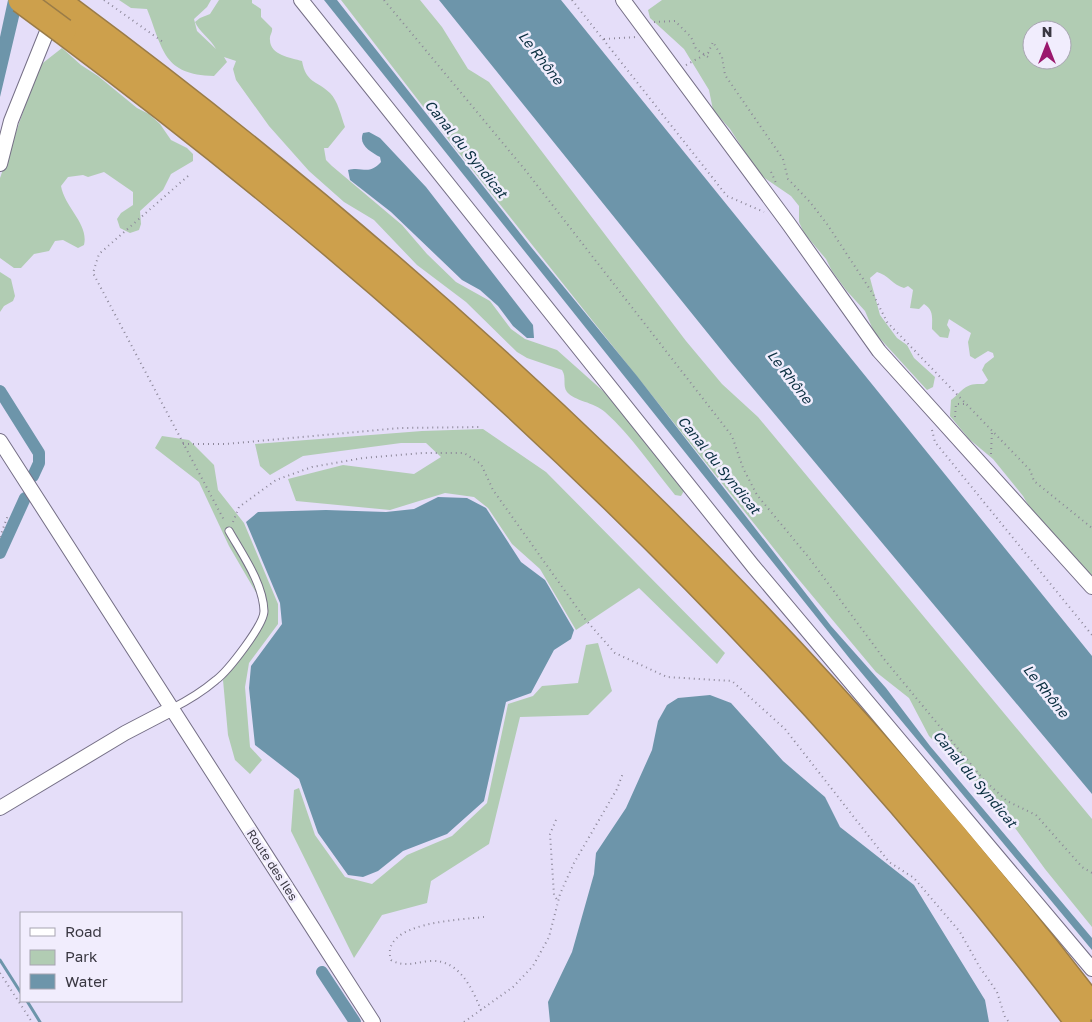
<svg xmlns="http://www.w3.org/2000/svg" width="1092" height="1022" font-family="'Golos Text',sans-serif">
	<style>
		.green { fill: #b1ccb3; fill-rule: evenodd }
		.water { fill: #6d95aa }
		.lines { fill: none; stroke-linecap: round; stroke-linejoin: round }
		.stream { stroke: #6d95aa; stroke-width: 3 }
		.canal { stroke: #6d95aa; stroke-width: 12 }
		.lane-casing { stroke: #756f86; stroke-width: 9 }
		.street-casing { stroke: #756f86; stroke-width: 16 }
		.highway-casing { stroke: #9a7c48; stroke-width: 28 }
		.path { stroke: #8d889a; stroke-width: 2; stroke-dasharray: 1 4; stroke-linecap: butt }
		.lane { stroke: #fff; stroke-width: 7 }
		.street { stroke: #fff; stroke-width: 14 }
		.highway { stroke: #cda04c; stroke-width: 25 }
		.highway-bridge-casing { stroke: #9a7c48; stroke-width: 28; stroke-linecap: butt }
		.highway-bridge { stroke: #cda04c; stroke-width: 25 }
		.labels { text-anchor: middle; stroke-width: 5; stroke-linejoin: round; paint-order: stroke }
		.street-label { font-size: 12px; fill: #3a3842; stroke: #f1edfd }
		.water-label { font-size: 14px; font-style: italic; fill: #0a2f40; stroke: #f1edfd }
	</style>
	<rect width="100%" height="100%" fill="#e5def9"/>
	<path class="green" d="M119 0H211L207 7 194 19 197 31 216 49C211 39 199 32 195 22L200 18 210 14 219 0H252V3L261 9V17L272 28C273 33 269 35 270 40 270 55 291 58 302 61 306 83 316 80 330 93 338 101 341 116 345 127L328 148H324L326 160 332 166 402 225 427 254 456 282 490 301 511 329 525 339 557 350 612 399 685 489 681 496 675 495C652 467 631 435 605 412 594 402 574 401 567 392 562 385 567 378 562 370L527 358 517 352 466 302 417 265 374 220 344 202 309 171 269 126 236 80 233 69 236 61 224 57 227 62 214 76C163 75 163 49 147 9L131 8Z
		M341 0H420L442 27 468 69 489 82 686 341 722 384 758 417 1092 819V927L1045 869 1002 810 929 736 909 698 876 672 795 575 455 148Z
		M662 0H1092V576L1062 552 1037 520 1023 496 993 459 969 439 950 416 951 400C965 389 964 383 984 384L988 380 982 370 985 364 994 357 993 353 988 351 975 359 970 356 968 342 971 333 949 319 947 325 950 330 948 338 940 337 932 329C932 318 934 310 924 304L919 309 910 308 913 290 908 286 904 288C893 285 888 275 877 272L870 278 880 315 897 338 907 345 914 358 935 377 933 387 927 390 874 332 865 311 846 290 832 271 826 259 804 233 799 222V206L791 196 760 175 730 129 713 110 709 90 684 49 650 18 648 10ZM1032 30H1062V60H1032Z
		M62 48 81 65 98 76 137 108 149 114 160 124 171 140 187 148 193 154V161L171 174 163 190 140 211 141 224 139 230 130 233 120 228 117 219 121 213 133 205V192L104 172 88 177 83 175 68 177 61 186C65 208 89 224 84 245L78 248 63 240 55 241 49 251 34 254 21 268H14L0 258V178L39 66Z
		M0 272 11 279 15 296 13 301 4 306 0 312Z
		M483 429 546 472 725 653 717 664 639 588 576 630 540 569 512 544 488 508 474 497 445 493 390 510 296 501 288 479 343 465 414 474 441 457 426 443H401L303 456 270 475 260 466 255 444 422 431Z
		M162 436 189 440 214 465 218 490 244 523 278 604V624L249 663 245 687 250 747 262 760 250 774 235 760 228 735 223 680 248 647 268 613 229 546 199 482 155 448Z
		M598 643 612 691 588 715 520 717 489 844 431 881 427 903 382 915 354 958 291 831 294 790 299 788 315 835 345 877 372 884 407 855 452 836 487 803 508 704 533 696 542 686 578 683 586 645Z"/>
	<path class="water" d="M8 0H23L0 97V37Z
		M324 0H337L531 247 637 376 831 626 886 688 930 746 1092 938V950L850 659Z
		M439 0H561L1092 656V794L731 362Z
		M369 132 380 138 426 187 533 325 534 338H527L513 326 498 306 480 290 462 280 391 212 350 180 348 170C363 166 368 176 381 162L380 157C371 152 358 145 363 133Z
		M438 497 467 498 486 508 521 562 545 580 574 630 571 639 554 650 531 693 506 702 484 801 447 834 403 851 378 871 363 877 348 875 318 833 299 779 255 745 249 688 251 666 282 624 280 603 246 522 258 512 326 510 386 512 414 509Z
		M710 695 731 703 783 761 825 797 840 827 914 885 985 1000 989 1022H550L548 1002 572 952 594 874 596 853 626 808 652 750 658 721 667 705 678 698Z"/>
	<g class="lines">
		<path class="stream" d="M0 960 21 993
			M27 1001 40 1022"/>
		<path class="canal" d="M0 391 39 453V463L33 476
			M0 553 25 498
			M322 972 355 1022"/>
		<g class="lane-casing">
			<path id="lane" d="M171 709C187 701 202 692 216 680 228 671 264 625 264 611 263 583 242 554 229 531"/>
		</g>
		<g class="street-casing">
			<path id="street" d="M301 0 753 566 1092 969
				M623 0 788 223 879 351 1092 587
				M0 164 11 121 46 34
				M0 441 373 1022
				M0 808 125 733 171 709"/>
		</g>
		<g class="highway-casing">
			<path id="highway" d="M56 0C444 286 799 623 1092 1007
				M63 31C442 314 790 644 1078 1022"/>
		</g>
		<path class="path" d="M104 0 163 42
			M384 0 526 171 732 436 743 468 757 495 810 559 884 659 984 780 1007 801 1036 815 1082 867 1092 873
			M572 0 727 196 764 212
			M654 22 675 21 691 37 696 49 708 57
			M604 39 636 37
			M686 65 708 53 713 42 722 57 725 75 783 159 788 179 810 202 827 224 873 294 887 322 1030 470 1034 481 1092 528
			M771 172 777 185
			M188 176 99 254 93 273 225 522
			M955 417 956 404H968
			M932 430 935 442 1092 635
			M183 444H226L400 428 482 427
			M991 454 992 430
			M233 522 239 507 276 480 312 467 363 458 423 453H464L481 464 493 490 585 619 615 653 667 677 732 681 785 729 889 862 914 878 960 932 979 966 997 992 1005 1017 1009 1022
			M0 537 8 515
			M556 820 550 834 554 895 558 901
			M0 973 32 1022
			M481 1010C472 988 459 959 430 961 416 962 405 968 391 960 379 922 460 920 484 917
			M464 1022 513 987 533 966 549 937 560 894 574 863 617 789 623 773"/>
		<use href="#lane" class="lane"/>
		<use href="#street" class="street"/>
		<use href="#highway" class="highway"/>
		<g class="highway-bridge-casing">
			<path id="highway-bridge" d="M21 0 63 31"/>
		</g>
		<use href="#highway-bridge" class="highway-bridge"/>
	</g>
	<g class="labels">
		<g class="street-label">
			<text transform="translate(272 865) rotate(57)" y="4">Route des Iles</text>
		</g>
		<g class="water-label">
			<text transform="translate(541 58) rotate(52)" y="5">Le Rhône</text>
			<text transform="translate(466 149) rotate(51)" y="5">Canal du Syndicat</text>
			<text transform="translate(790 377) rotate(52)" y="5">Le Rhône</text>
			<text transform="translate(719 465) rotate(51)" y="5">Canal du Syndicat</text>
			<text transform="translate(1046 691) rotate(51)" y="5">Le Rhône</text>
			<text transform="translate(975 779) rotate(50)" y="5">Canal du Syndicat</text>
		</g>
	</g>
	<rect x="20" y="912" width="162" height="90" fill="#f1edfd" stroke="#a8a5b2"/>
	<rect x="30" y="928" width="25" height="8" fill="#ffffff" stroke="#a8a5b2"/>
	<text x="65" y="937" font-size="15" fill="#3a3842">Road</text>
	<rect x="30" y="950" width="25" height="15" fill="#b1ccb3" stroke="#a8a5b2"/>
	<text x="65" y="962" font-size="15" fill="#3a3842">Park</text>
	<rect x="30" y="974" width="25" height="15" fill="#6d95aa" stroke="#a8a5b2"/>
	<text x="65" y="987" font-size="15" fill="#3a3842">Water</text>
	<g transform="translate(1047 45)"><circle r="24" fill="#f1edfd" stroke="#a8a5b2"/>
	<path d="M0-4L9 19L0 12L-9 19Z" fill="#9a186d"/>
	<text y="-8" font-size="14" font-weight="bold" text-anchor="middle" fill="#3a3842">N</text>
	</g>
</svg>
